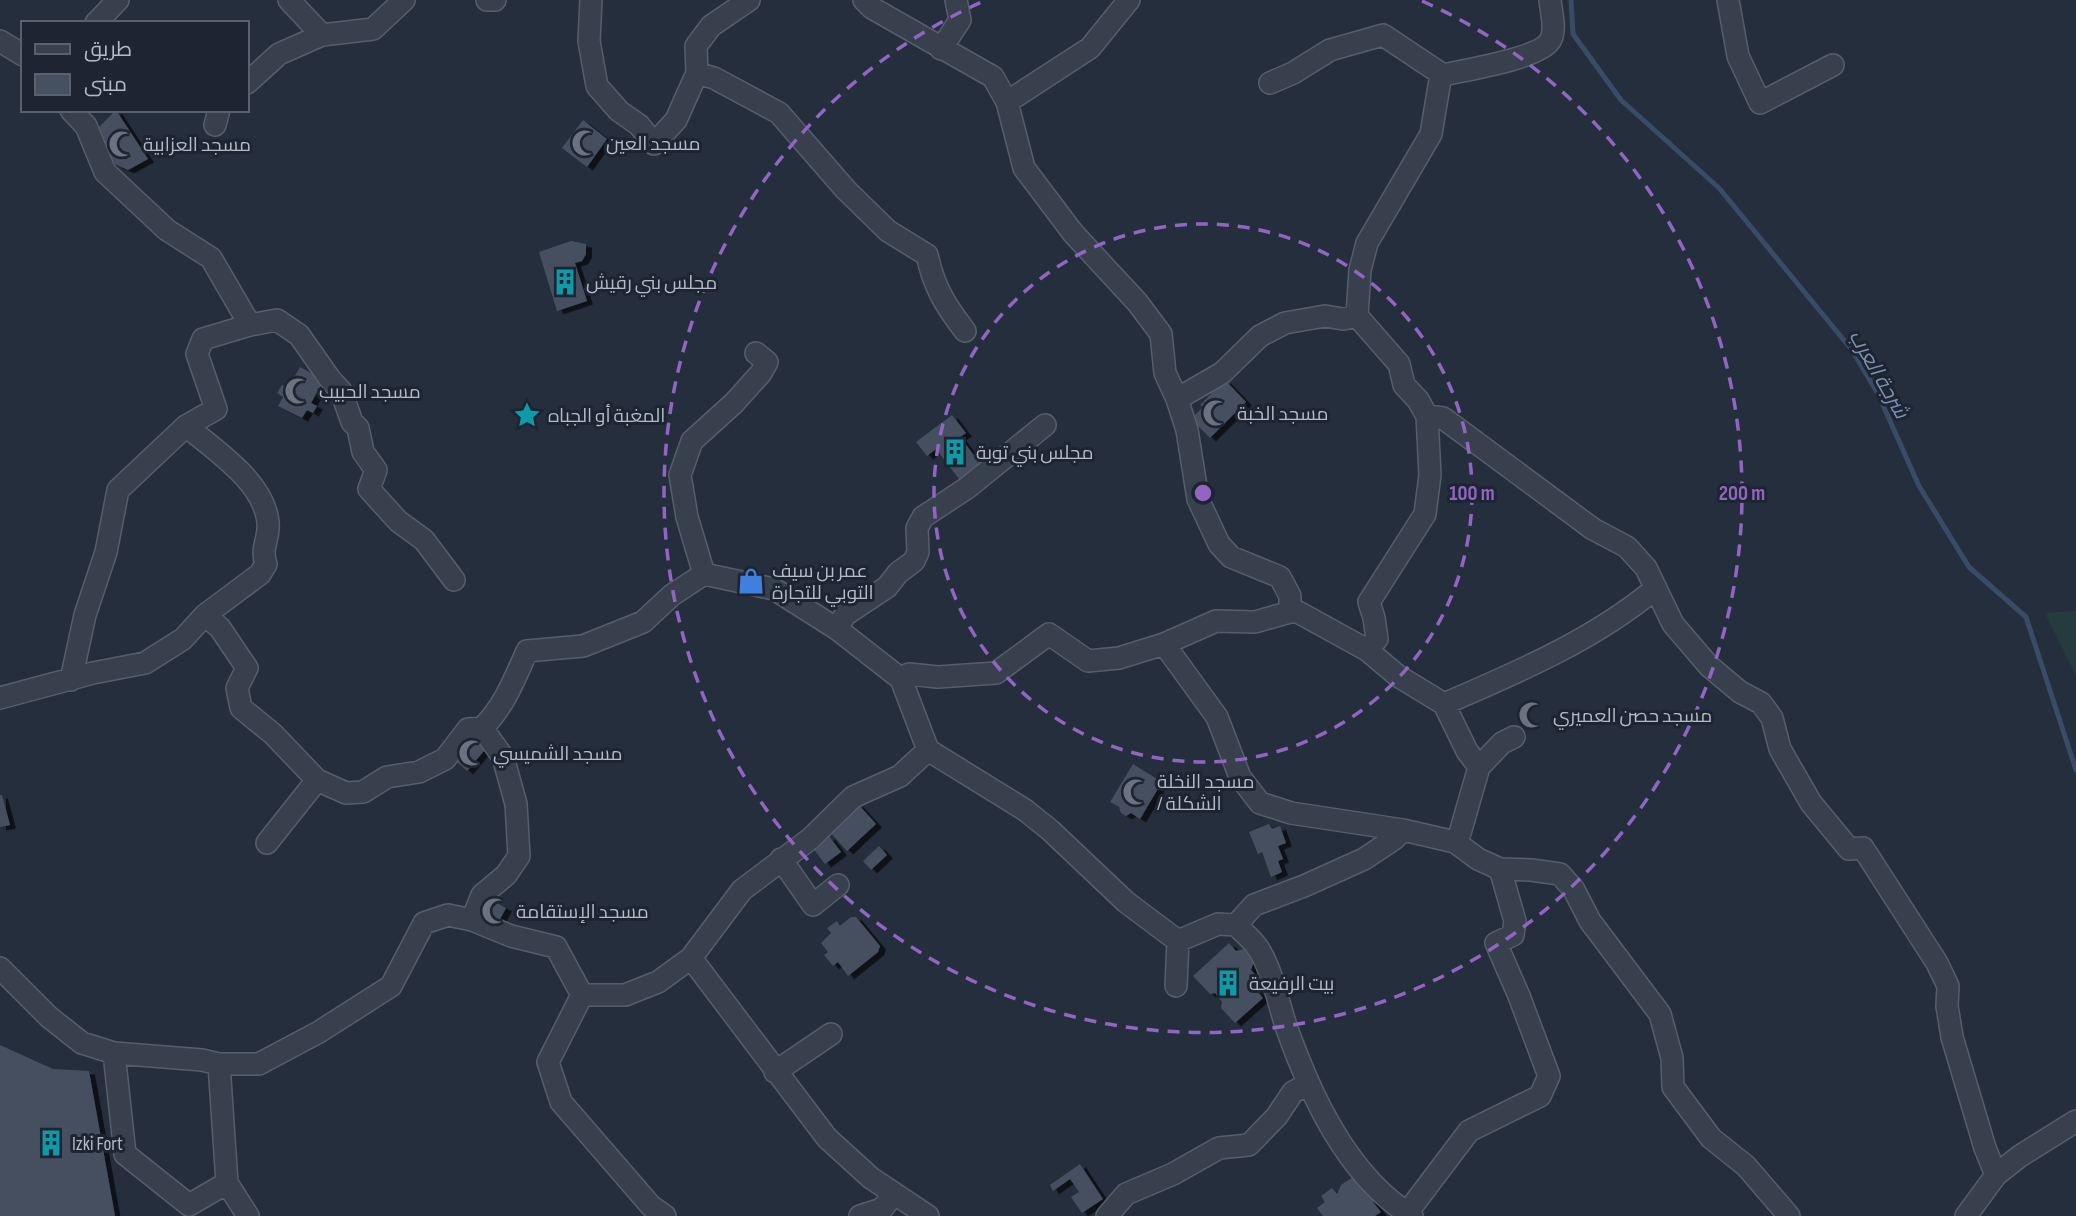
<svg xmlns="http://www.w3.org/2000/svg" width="2076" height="1216" font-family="'Sofia Sans Condensed',Cairo,sans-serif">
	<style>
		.green { fill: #263b3e }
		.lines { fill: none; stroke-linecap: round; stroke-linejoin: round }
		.stream { stroke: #394b66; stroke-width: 5 }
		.building { fill: #455061; filter: url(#shadow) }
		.minor-casing { stroke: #565e6b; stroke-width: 24 }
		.minor { stroke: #38404d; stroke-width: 21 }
		.ring { fill: none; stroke: #9265c3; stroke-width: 3.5; stroke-dasharray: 12 9 }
		.labels { text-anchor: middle; stroke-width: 6; stroke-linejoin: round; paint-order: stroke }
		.poi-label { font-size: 19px; fill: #b4bbc8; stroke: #1d2532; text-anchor: start }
		.water-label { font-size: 21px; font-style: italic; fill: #7c90b0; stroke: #1d2532 }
		.centre { fill: #9265c3; stroke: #1d2532; stroke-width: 3.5 }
		.ring-label { font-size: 21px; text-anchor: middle; font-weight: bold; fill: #9265c3; stroke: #1d2532; stroke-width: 6; stroke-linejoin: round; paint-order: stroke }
	</style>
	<defs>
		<filter id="shadow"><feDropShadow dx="6" dy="3.5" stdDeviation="0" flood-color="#0009"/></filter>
	</defs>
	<rect width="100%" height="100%" fill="#242e3d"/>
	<path class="green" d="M2076 611V676L2045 613Z"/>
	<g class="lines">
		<path class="stream" d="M1571 0 1573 34 1621 100 1719 188 1852 350 1878 394 1919 486 1969 567 2026 617 2076 770"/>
	</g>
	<path class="building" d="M116 110 148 159 128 170 115 164 97 129Z
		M583 120 607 139 587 167 562 148Z
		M571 241 586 244V254L582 261 575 263 587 301 557 311 539 252Z
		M300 367 324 380 311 403 317 406 313 413 307 410 302 418 278 406 283 397 277 393 282 385 288 388Z
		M1225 380 1246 402 1210 438 1191 419 1203 407 1200 405Z
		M952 415 966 433 960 437 986 471 965 487 936 449 927 456 916 442Z
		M476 734 489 745 467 771 455 760Z
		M1133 764 1162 782 1140 819 1131 813 1126 816 1121 813 1119 807 1110 802Z
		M0 795H2L10 825 0 827Z
		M857 803 876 824 847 851 828 830Z
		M1269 824 1272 829 1280 826 1286 843 1278 846 1283 859 1278 861 1282 872 1271 877 1262 852 1258 854 1249 832Z
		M829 836 841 852 825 864 813 848Z
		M879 846 887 855 871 870 863 861Z
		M491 900 506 908 498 923 483 915Z
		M851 917H856L880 946 878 952 848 976 838 962 833 966 824 955 828 952 821 943 831 933 827 928 837 921 840 926Z
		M1229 943 1236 951 1244 949 1254 961 1251 970 1260 980 1253 986 1263 998 1235 1023 1221 1008 1222 1002 1215 993 1210 994 1193 976Z
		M0 1045 53 1069 89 1071 115 1216H0Z
		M1080 1164 1103 1199 1082 1213 1071 1197 1079 1192 1070 1179 1053 1191 1050 1185Z
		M1356 1175 1374 1195 1373 1202 1381 1212 1375 1216H1323L1317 1208 1325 1202 1321 1196 1332 1188 1337 1194 1341 1185Z"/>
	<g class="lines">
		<g class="minor-casing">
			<path id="minor" d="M289 0 322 35 373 29 404 0
				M487 0H495
				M591 0 589 41 597 86 619 111 639 125 654 144 676 120 697 73 714 78 779 113 846 190 888 231 927 255C934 287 945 305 965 331
				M864 0 872 8 993 77 1007 102 1024 168 1073 233 1137 302 1161 334 1165 373 1177 399 1187 430 1198 499 1219 544 1231 557 1280 577 1290 596V612L1255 622 1216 621 1164 644 1119 658 1088 661 1049 634 996 673 938 677 909 674 901 679
				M1550 0C1551 11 1556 28 1551 39 1543 58 1465 70 1443 75L1440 80 1431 134 1367 243 1360 270 1357 316 1399 364 1404 385 1418 400 1427 416 1443 418 1593 529 1627 547 1646 568 1673 624 1709 666 1740 692 1761 703 1772 718 1780 749 1811 803 1849 849 1863 848 1937 963 1948 986 1947 1006 1952 1037 1985 1148 1996 1175
				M1728 0 1738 56 1760 103 1833 65
				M96 23 118 0
				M0 41 23 55
				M941 49 960 20 956 0
				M697 73 696 46 711 26 749 0
				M247 83 279 54 322 35
				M1270 83 1293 73 1330 50 1383 35 1443 75
				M1007 102 1090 48 1129 0
				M71 110 86 126 105 172 167 230 211 258 250 325 277 320 299 335 330 379 341 391 352 422 358 428 363 452 376 470 369 489 398 521 424 540 454 580
				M215 125 219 110
				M1177 399 1222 373 1260 336 1285 323 1325 316 1343 319 1357 316
				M704 574 687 517 680 475 692 441 734 403 761 373 767 362 756 353
				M1290 612H1298L1367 650 1377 639 1374 618 1369 602 1425 514 1430 475 1427 416
				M205 615 220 628 247 668 237 688 241 708 273 734 317 780
				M837 629 845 615 887 587 898 573 914 561 918 552 917 528 923 517 967 488 1045 425
				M1164 644 1217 717 1240 777 1260 803 1291 813 1403 830 1455 842 1478 859 1500 869 1531 870 1560 874 1574 890 1590 921 1660 1014 1672 1058 1673 1087 1711 1138 1746 1166 1789 1216
				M1367 650 1398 676 1444 704C1518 672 1594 640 1656 588
				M71 680 85 615 106 552 118 490 186 426 216 409 197 354 203 339 250 325
				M0 698 93 673 145 663 183 639 205 615 260 574 266 564C260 547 270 539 268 522 264 482 215 450 186 426
				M1444 704 1467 751 1479 767 1460 833 1455 842
				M1479 767 1502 743 1514 737
				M267 843 317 780 346 793 363 792 387 777 419 772 445 759 468 729 482 728
				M781 859 813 905 838 885
				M472 920 482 895 506 875 519 856 516 804 503 757 482 728C504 707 515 678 527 651L583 646 643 622 672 595 704 574 774 589 837 629 901 679 928 750
				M1236 925 1254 905 1304 886 1364 859 1394 839 1403 830
				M691 958 742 890 810 839 853 797 900 776 928 750 1025 810 1050 830 1126 902 1178 941 1218 924 1236 925C1242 931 1249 937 1255 944 1272 966 1278 1003 1287 1029 1311 1096 1348 1177 1412 1216
				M0 968 49 1017 82 1043 114 1053 202 1060 219 1064H259L319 1032 391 986 424 923 448 915 472 920 511 936 556 947 582 995H625L658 982 691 958 827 1138 871 1178 928 1216
				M1176 986 1178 941
				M582 995 548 1062 561 1102 651 1206 665 1216
				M114 1053 125 1154 189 1205 227 1183 248 1216
				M219 1064 227 1183
				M775 1072 831 1034
				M1407 1213 1469 1131 1540 1096 1549 1076 1519 996 1496 943 1513 935 1515 921 1500 869
				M860 1216 882 1209 893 1195
				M1107 1216 1126 1194 1173 1174 1219 1148 1249 1145 1277 1116 1293 1092 1308 1084
				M1966 1216 1996 1175 2020 1156 2076 1121"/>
		</g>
		<use href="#minor" class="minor"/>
	</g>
	<g class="ring">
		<circle cx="1203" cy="493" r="269"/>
		<path d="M1422 1A539 539 0 1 1 984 1"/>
	</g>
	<defs>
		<g id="mosque-bare" transform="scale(2.1)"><path d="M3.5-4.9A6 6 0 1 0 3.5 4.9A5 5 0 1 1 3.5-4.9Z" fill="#6b7280" stroke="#1d2532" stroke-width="2.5" paint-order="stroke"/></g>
		<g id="building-bare" transform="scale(2.1)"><path d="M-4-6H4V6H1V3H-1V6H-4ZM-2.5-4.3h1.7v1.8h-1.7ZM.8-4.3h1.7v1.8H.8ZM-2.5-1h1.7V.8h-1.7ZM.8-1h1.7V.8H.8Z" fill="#0f9aa8" stroke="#1d2532" stroke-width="2.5" paint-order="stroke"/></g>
		<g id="sight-bare" transform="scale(2.1)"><path d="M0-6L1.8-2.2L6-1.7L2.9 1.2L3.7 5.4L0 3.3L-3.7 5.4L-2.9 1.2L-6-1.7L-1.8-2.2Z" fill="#0f9aa8" stroke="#1d2532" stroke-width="2.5" paint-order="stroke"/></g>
		<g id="shop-bare" transform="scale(2.1)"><path d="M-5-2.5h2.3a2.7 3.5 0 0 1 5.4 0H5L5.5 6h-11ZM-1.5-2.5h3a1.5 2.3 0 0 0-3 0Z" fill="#3f7fe0" stroke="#1d2532" stroke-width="2.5" paint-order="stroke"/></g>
	</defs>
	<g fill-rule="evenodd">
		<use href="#mosque-bare" x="585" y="143"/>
		<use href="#mosque-bare" x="122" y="144"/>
		<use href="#building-bare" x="565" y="282"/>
		<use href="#mosque-bare" x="298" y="391"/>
		<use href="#mosque-bare" x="1216" y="413"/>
		<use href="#sight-bare" x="527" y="415"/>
		<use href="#building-bare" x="955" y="452"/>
		<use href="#shop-bare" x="751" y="581"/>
		<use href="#mosque-bare" x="1532" y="715"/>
		<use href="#mosque-bare" x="472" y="753"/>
		<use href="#mosque-bare" x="1136" y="792"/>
		<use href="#mosque-bare" x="495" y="911"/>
		<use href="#building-bare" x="1228" y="983"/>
		<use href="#building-bare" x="51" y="1143"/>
	</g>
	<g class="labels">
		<g class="poi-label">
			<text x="606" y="150">مسجد العين</text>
			<text x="143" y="151">مسجد العزابية</text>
			<text x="586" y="289">مجلس بني رقيش</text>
			<text x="319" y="398">مسجد الحبيب</text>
			<text x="1237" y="420">مسجد الخبة</text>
			<text x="548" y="422">المغبة أو الجباه</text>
			<text x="976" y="459">مجلس بني توبة</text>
			<text x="772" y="577">عمر بن سيف<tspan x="772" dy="22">التوبي للتجارة</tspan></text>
			<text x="1553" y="722">مسجد حصن العميري</text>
			<text x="493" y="760">مسجد الشميسي</text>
			<text x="1157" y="788">مسجد النخلة<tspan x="1157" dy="22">/ الشكلة</tspan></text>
			<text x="516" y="918">مسجد الإستقامة</text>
			<text x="1249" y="990">بيت الرفيعة</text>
			<text x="72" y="1150">Izki Fort</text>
		</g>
		<g class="water-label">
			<text transform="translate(1879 374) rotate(60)" y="7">شرجة العرب</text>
		</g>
	</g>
	<circle cx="1203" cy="493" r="10" class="centre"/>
	<g class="ring-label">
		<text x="1472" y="500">100 m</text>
		<text x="1742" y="500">200 m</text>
	</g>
	<rect x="21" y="21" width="228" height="91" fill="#1d2532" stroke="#59616e" stroke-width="2"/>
	<rect x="35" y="44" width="35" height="10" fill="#38404d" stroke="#59616e" stroke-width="2"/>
	<text x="84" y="56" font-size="21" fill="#b4bbc8">طريق</text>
	<rect x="35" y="74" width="35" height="21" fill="#455061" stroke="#59616e" stroke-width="2"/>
	<text x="84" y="91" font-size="21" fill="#b4bbc8">مبنى</text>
</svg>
